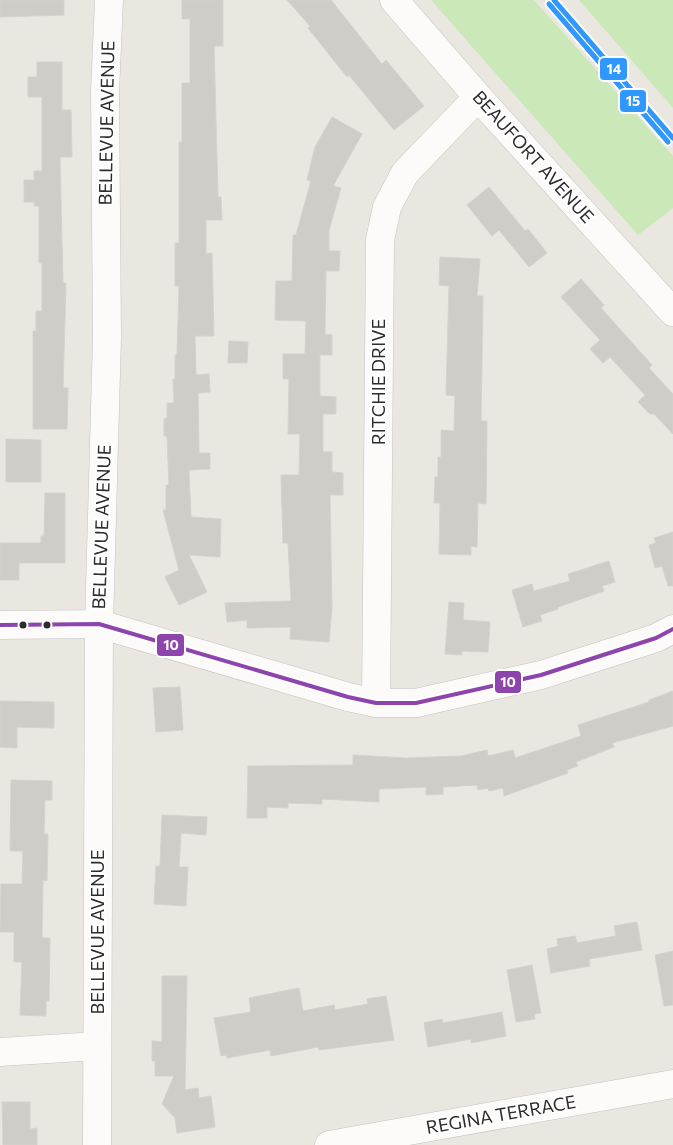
<svg xmlns="http://www.w3.org/2000/svg" width="673" height="1145" font-family="Commissioner,sans-serif">
	<style>
		.green { fill: #cae8b8 }
		.building { fill: #cfcdc8; stroke: #d5d2cd }
		.lines { fill: none; stroke-linecap: round; stroke-linejoin: round }
		.minor-casing { stroke: #c3c3c2; stroke-width: 29 }
		.minor { stroke: #fcfbfa; stroke-width: 28 }
		.bus-1-casing { stroke: #fff; stroke-width: 8 }
		.bus-1 { stroke: #8e44ad; stroke-width: 4 }
		.rail-1-casing { stroke: #fff; stroke-width: 9 }
		.rail-2-casing { stroke: #fff; stroke-width: 9 }
		.rail-1 { stroke: #3098fc; stroke-width: 5 }
		.rail-2 { stroke: #3098fc; stroke-width: 5 }
		.bus-dot { fill: #2c2c2c; stroke: #fff; stroke-width: 2 }
		.labels { text-anchor: middle; stroke-width: 4; stroke-linejoin: round; paint-order: stroke }
		.street-label { font-size: 18px; fill: #2c2c2c; stroke: #fff }
		.line-badge { stroke: #fff; stroke-width: 2 }
		.badge-label { font-size: 14px; text-anchor: middle; font-weight: bold; fill: #fff }
	</style>
	<rect width="100%" height="100%" fill="#eae7e1"/>
	<path class="green" d="M431 0H534L673 156V208L638 235Z
		M579 0H673V108Z"/>
	<path class="building" d="M0 0H64V15L0 17Z
		M182 0H223V46H214L218 197H221L222 220H206V254L212 253 214 336H195L196 375 209 374 210 392 198 393 199 453H210V469L189 470 191 517 221 519 220 557 189 555 207 592 179 605 165 577 179 570 163 510H166V485H169L167 436H164V419L167 418V403H174L173 379H175V355H177L179 286H175V243H179V142H182V83H190V19H182Z
		M287 0H331L382 64 386 60 424 106 394 130 349 75 347 77 308 28 310 26Z
		M37 62H62V110H71L72 157H60L63 283H66L63 388H68L67 429H33V331H36V311H42V263H39V206H34V202H24V180H34V171H42V97H28V77H37Z
		M332 117 362 134 333 186 341 188 329 230V251H340L339 271H326L325 334 332 335V355H320V396L336 397V414H323V452H332V472L343 473V495H330L332 608 329 642 290 639 291 627 247 628V620L227 622 225 603 291 601 288 543H283L281 475H299L300 434H288L289 379H283V354H307H305L306 321 275 320 276 281H292L293 235H296L311 181 307 180 315 147Z
		M489 187 525 231 528 229 547 253 529 267 499 230 492 236 467 205Z
		M440 257 480 259 477 296H483L481 421H487L486 504 478 503 477 547 471 546V555L439 554 440 503H434L435 477H438V457H441V430L454 431 455 396 446 395 449 286 439 285Z
		M581 279 604 305 601 308 652 365 649 368 673 394V434L653 413 651 415 638 402 645 395 610 357 603 363 590 349 600 340 561 297Z
		M229 341 248 342 247 363H228Z
		M6 439 41 440V482H6Z
		M45 493H65V563H19V580H0V543H41V536H44Z
		M673 532V586H668L662 566 655 568 649 545 656 543 654 538Z
		M609 561 615 582 602 586 604 591 558 607V609L540 615 542 621 523 627 512 590 532 584 534 591 570 581 568 574Z
		M449 602 464 603 463 620 490 622 488 652 462 651V655L445 654Z
		M180 687 183 730 156 732 153 688Z
		M673 691V726L612 743 614 747 576 762 578 766 567 770 568 773 504 796 503 788 489 791 488 788 478 790 477 785 443 787V794L426 795V787L379 789V802L322 799V804L288 803V808L267 807V818H247L248 766 353 765V755L406 758 461 756 487 750 488 756 513 750 515 758 581 736 578 725 649 702V700Z
		M0 701 54 702V728L17 727V748L0 747Z
		M11 780 52 781V800H45L44 834H48L47 881 43 880 42 938H50L49 1001H46V1016L20 1015 22 962H14V932H0L1 884H22L23 851H10Z
		M162 815 207 817 206 835 181 833 179 867H188L186 906 154 904 156 866H160Z
		M637 922 642 950 589 959 590 966 551 973 547 949 558 946 557 939 575 936 577 943 616 936 614 926Z
		M673 951V1005L664 1006 655 955Z
		M532 965 541 1013 534 1014 535 1019 516 1022 507 970Z
		M162 976H187L185 1090 198 1088 199 1098 211 1096 215 1127 177 1133 175 1118 162 1104 174 1076H155V1061H152V1041L162 1042Z
		M299 988 303 1011 334 1005 335 1010 368 1004 367 999 386 996 394 1040 319 1050 318 1047 271 1056 270 1050 227 1058 226 1055 221 1056 214 1018 251 1012 249 998Z
		M502 1012 506 1036 471 1043V1039L428 1047 424 1023 442 1019 443 1023Z
		M2 1102H30V1129L37 1128V1145H3Z"/>
	<g class="lines">
		<g class="minor-casing">
			<path id="minor" d="M394 0 478 97 673 312
				M0 625 99 624 348 697 376 703H416L541 675 656 638 673 629
				M376 703 380 240 387 207 405 173 478 97
				M0 1052 97 1046
				M97 1145 99 624 107 337 105 92 109 0
				M329 1145 673 1084"/>
		</g>
		<use href="#minor" class="minor"/>
		<g class="bus-1-casing">
			<path id="bus-1" d="M0 625 99 624 348 697 376 703H416L541 675 656 638 673 629"/>
		</g>
		<use href="#bus-1" class="bus-1"/>
		<g class="rail-1-casing">
			<path id="rail-1" d="M554 0 673 138"/>
		</g>
		<g class="rail-2-casing">
			<path id="rail-2" d="M549 4 668 142"/>
		</g>
		<use href="#rail-1" class="rail-1"/>
		<use href="#rail-2" class="rail-2"/>
	</g>
	<g class="bus-dot">
		<circle cx="23" cy="625" r="4.5"/>
		<circle cx="47" cy="625" r="4.5"/>
	</g>
	<g class="labels">
		<g class="street-label">
			<text transform="translate(107 123) rotate(-89)" y="6">BELLEVUE AVENUE</text>
			<text transform="translate(533 157) rotate(48)" y="6">BEAUFORT AVENUE</text>
			<text transform="translate(379 382) rotate(-90)" y="6">RITCHIE DRIVE</text>
			<text transform="translate(102 527) rotate(-88)" y="6">BELLEVUE AVENUE</text>
			<text transform="translate(98 932) rotate(-90)" y="6">BELLEVUE AVENUE</text>
			<text transform="translate(501 1115) rotate(-10)" y="6">REGINA TERRACE</text>
		</g>
	</g>
	<g class="line-badge">
		<rect x="599" y="57" width="29" height="24" rx="5" fill="#3098fc"/>
		<rect x="619" y="89" width="28" height="24" rx="5" fill="#3098fc"/>
		<rect x="156" y="633" width="29" height="24" rx="5" fill="#8e44ad"/>
		<rect x="494" y="670" width="28" height="24" rx="5" fill="#8e44ad"/>
	</g>
	<g class="badge-label">
		<text x="614" y="74">14</text>
		<text x="633" y="106">15</text>
		<text x="171" y="650">10</text>
		<text x="508" y="687">10</text>
	</g>
</svg>
